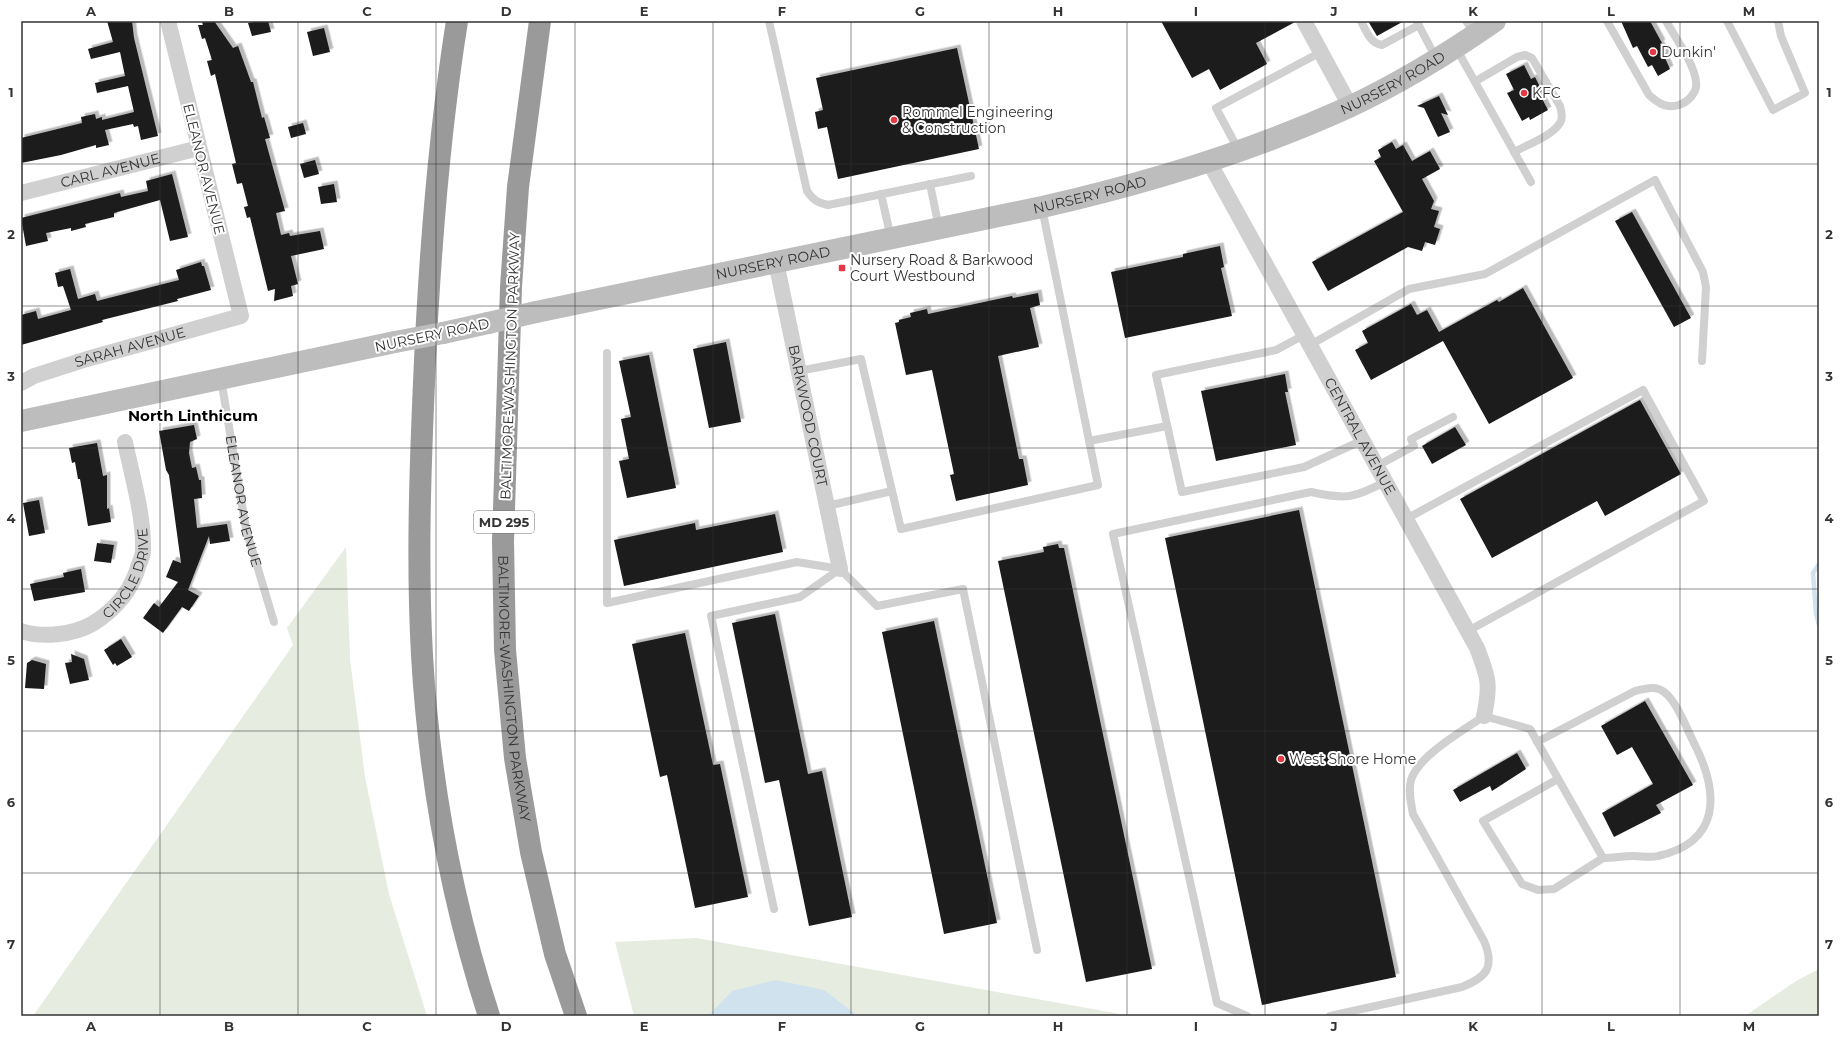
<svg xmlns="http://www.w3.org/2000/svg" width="1840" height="1037" font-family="Montserrat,sans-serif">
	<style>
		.green { fill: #e6ecdf }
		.water { fill: #cfe2ee }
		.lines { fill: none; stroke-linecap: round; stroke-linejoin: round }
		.stream { stroke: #cfe2ee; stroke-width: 4.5 }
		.building { fill: #1a1a1a; filter: url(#shadow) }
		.service { stroke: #d0d0d0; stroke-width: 8 }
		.minor { stroke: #d0d0d0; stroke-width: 16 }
		.secondary { stroke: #bdbdbd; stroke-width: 22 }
		.motorway { stroke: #9a9a9a; stroke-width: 22 }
		.secondary-bridge { stroke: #bdbdbd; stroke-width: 22 }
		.grid { fill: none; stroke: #333; stroke-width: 1; stroke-opacity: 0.55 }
		.poi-dot { fill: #e63946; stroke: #fff; stroke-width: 1.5 }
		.labels { text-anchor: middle; stroke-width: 4; stroke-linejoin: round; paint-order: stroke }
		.shield { fill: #fff; stroke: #707070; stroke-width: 1 }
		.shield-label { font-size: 13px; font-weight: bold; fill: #333 }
		.poi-label { font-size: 14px; fill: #333; stroke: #fff; text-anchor: start }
		.street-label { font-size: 14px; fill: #333; stroke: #fff }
		.neighbourhood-label { font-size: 15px; font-weight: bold; fill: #000; stroke: #fff }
		.neatline { fill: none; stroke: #333; stroke-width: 1.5 }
		.grid-label { font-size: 13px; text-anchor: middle; font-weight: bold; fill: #333 }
	</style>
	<defs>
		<filter id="shadow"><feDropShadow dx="3.5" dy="-3.5" stdDeviation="0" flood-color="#0004"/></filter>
	</defs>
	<rect width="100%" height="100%" fill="#fff"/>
	<path class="green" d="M346 547 350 659 365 777 389 894 427 1016H33L293 645 287 628Z
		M696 938 1115 1013 1125 1016H634L615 942Z
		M1819 969V1016H1745L1796 981Z"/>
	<path class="water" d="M776 980 824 990 858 1016H708L732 991Z"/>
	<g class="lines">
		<path class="stream" d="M1819 564 1813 573 1816 614 1819 625"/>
	</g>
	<path class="building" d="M107 21H132L134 38 158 136 141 140 138 126 134 127 133 124 105 130 109 145 96 148V145L61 155 21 163V138L82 123 81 117 95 114 96 119 102 117V120L134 112 128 86 97 93 95 83 125 76 120 52 91 59 88 49 113 42Z
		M202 21H214L233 48 238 46 251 82H253L262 118 264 117 270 138 265 139 285 211 276 213 281 235 289 233 290 236 320 231 324 249 291 256 298 284 291 286 293 296 274 301 275 289 268 291 250 217 247 218 244 207 248 206 242 183 237 184 232 164 236 163 215 74 211 76 207 61 212 60 205 38 202 39 198 25H203Z
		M258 21H268L271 32 252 36 248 23Z
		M1161 21H1295V22L1256 43 1267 64 1220 90 1209 69 1192 78Z
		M1368 21H1404L1377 36Z
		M1621 21H1650L1662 43 1660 44 1668 57 1665 58 1670 69 1658 76 1652 65 1648 67 1637 46 1633 48Z
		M324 28 330 52 313 56 307 32Z
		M957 48 979 149 838 179 827 127 818 129 815 112 823 110 816 78Z
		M1524 65 1531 79 1535 77 1542 91 1539 93 1548 110 1530 120 1529 117 1522 121 1507 93 1514 90 1506 74Z
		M1439 96 1448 115 1441 113 1450 132 1438 137 1424 108 1417 106Z
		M303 123 306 134 291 138 288 127Z
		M1392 142 1396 149 1403 145 1412 161 1430 151 1440 169 1422 179 1434 201 1431 209 1439 211 1434 227 1440 229 1435 245 1425 242 1422 251 1408 247 1328 291 1312 262 1403 212 1374 161 1381 157 1378 150Z
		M315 160 319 174 304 178 300 164Z
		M172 174 188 237 170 241 160 200 114 213V217L85 224 86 227 71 231V228L46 233 48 241 26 246 21 218 120 193 121 197 148 191 146 181Z
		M334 184 337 202 321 204 318 187Z
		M1632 212 1691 318 1674 327 1615 221Z
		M1220 246 1224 267 1221 268 1232 316 1125 338 1111 272 1183 257V254Z
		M201 262 202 266H204L211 290 177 299 178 301 102 320 103 322 21 345V315L36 311 38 319 71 310 63 286 58 287 55 273 70 269 78 299 95 294 97 301 179 280 176 270Z
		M1523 288 1573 378 1489 424 1443 341 1371 380 1355 350 1368 343 1362 331 1411 304 1417 315 1427 310 1439 332 1497 300 1499 302Z
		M1038 293 1040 305 1030 308 1039 347 998 356 1019 459H1023L1028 485 956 501 950 475 954 474 932 370 906 375 895 323 899 322V320L911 317 910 313 927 309 928 314 1012 296 1013 298Z
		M726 342 741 422 709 428 693 349Z
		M649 355 676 488 627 498 619 461 629 459 621 419 631 417 619 361Z
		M1285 374 1288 392H1285L1296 445 1216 461 1201 391Z
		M1640 400 1681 474 1605 516 1597 501 1492 558 1460 499Z
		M194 425 197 439 190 442 189 453 192 468 196 467 199 480H201L202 498 194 499 197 528 227 524 230 541 210 544 209 536 188 590 199 596 189 611 182 607 163 633 143 618 154 603 159 607 178 582 166 577 173 560 181 563 169 475 166 470 159 431Z
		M1455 427 1466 445 1432 464 1422 446Z
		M97 443 103 476 107 475V509L109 508 111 522 88 526 80 479H78L75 462 72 463 69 448Z
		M39 500 45 533 29 536 23 503Z
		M1299 510 1396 977 1262 1005 1165 538Z
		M775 514 783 552 624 586 614 540 695 523 696 530Z
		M97 543 114 545 111 563 94 561Z
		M1058 544 1059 548H1064L1152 969 1086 982 998 561 1044 552 1043 547Z
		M81 569 85 592 34 601 30 584 64 577 63 573Z
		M775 614 808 774 822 771 852 917 809 926 779 780 765 783 732 623Z
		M934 621 997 923 944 934 882 632Z
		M685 633 713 765 720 764 748 897 695 908 667 775 660 777 632 644Z
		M121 639 132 657 117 666 115 663 113 665 104 650Z
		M71 654 84 659 89 680 70 684 65 663 72 662Z
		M32 660 46 664 44 689 25 688 27 663Z
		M1645 701 1693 785 1656 805 1661 813 1614 837 1602 813 1653 784 1632 747 1617 755 1601 726Z
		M1517 753 1526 769 1492 791 1490 786 1460 802 1453 790Z"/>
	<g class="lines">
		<g class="service">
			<path d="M769 21 807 191C813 200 818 203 828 205L971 176"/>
			<path d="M1361 21C1366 31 1370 43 1382 45L1419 25"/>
			<path d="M1466 21 1475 34"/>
			<path d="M1607 21 1649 95C1658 103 1666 109 1679 105 1688 102 1698 92 1696 82 1695 65 1675 37 1666 21"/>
			<path d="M1727 21 1773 110 1805 93 1781 36 1778 21"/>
			<path d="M1417 22 1436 58"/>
			<path d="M1456 48 1531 182"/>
			<path d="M1476 81 1517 57 1525 55 1532 58 1560 106C1561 110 1563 116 1561 121 1556 134 1527 145 1514 152"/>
			<path d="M1239 151 1216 108 1321 52"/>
			<path d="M930 184 939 228"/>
			<path d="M881 194 891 238"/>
			<path d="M1304 335 1276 350 1156 375 1182 492 1304 467 1363 440"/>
			<path d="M1310 345 1409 289 1485 274 1655 180 1703 272 1706 287 1702 361"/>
			<path d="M607 353V603L797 562 840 569 877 606 963 589 1037 950"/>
			<path d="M799 371 861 359 901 529 1098 485 1042 208"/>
			<path id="s1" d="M221 379 246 529 274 622"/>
			<path d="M1089 441 1167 426"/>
			<path d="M1377 466 1414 446 1411 439 1453 417"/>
			<path d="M827 506 892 491"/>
			<path d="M1406 519 1643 390 1704 501 1468 631"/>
			<path d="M1537 742 1635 691C1645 689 1655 685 1664 692 1677 701 1687 730 1695 745 1719 793 1721 842 1658 856 1651 858 1641 856 1634 856 1624 856 1613 858 1603 858"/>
			<path d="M774 909 711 616 800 597 840 569"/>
			<path d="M1247 1016 1217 1003 1113 534 1311 492C1348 500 1352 498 1385 482"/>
			<path d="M1330 1016 1462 987C1487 977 1495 967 1484 941L1413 814C1411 803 1408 791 1411 780 1419 755 1463 731 1484 716L1530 729 1603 858 1554 889 1538 890 1522 884 1483 821 1558 779"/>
		</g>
		<g class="minor">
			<path d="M1304 21 1350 106"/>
			<path id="s2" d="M1209 162 1477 648C1488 677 1491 684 1484 716"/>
			<path id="s3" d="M21 193 199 148"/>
			<path id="s4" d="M776 262 840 569"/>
			<path id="s5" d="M21 383 34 376 87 359 241 316 168 21"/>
			<path id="s6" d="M21 631C41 638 73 635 92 624 115 610 132 591 139 564 141 560 143 555 143 550 144 516 132 476 125 442"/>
		</g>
		<g class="secondary">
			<path id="s7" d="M536 312 1042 207C1148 183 1250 152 1349 107 1400 83 1449 53 1495 21"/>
			<path d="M443 333 488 323"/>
			<path d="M21 421 395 342"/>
		</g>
		<g class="motorway">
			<path d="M457 21C438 141 429 261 424 383 420 473 417 565 422 655 429 777 451 899 489 1016"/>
			<path id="s8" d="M540 21 518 187 511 287 503 541 505 650 515 758 531 852 555 954 576 1016"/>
		</g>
		<path class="secondary-bridge" d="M488 323 536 312
			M395 342 443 333"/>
	</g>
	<path class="grid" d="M160 21V1016M298 21V1016M436 21V1016M575 21V1016M713 21V1016M851 21V1016M989 21V1016M1127 21V1016M1265 21V1016M1404 21V1016M1542 21V1016M1680 21V1016M21 164H1819M21 306H1819M21 448H1819M21 589H1819M21 731H1819M21 873H1819"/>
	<g class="poi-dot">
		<circle cx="1653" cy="52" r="4"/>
		<circle cx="1524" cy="93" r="4"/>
		<circle cx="894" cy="120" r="4"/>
		<rect x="838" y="264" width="8" height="8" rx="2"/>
		<circle cx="1281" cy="759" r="4"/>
	</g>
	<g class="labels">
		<rect class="shield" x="474" y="511" width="60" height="22" rx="3"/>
		<g class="shield-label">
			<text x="504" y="527">MD 295</text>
		</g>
		<g class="poi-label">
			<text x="1661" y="57">Dunkin'</text>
			<text x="1532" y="98">KFC</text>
			<text x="902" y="117">Rommel Engineering<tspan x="902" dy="16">&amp; Construction</tspan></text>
			<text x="850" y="265">Nursery Road &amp; Barkwood<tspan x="850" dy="16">Court Westbound</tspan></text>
			<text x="1289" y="764">West Shore Home</text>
		</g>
		<g class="street-label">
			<text dy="5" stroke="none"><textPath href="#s7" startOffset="890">NURSERY ROAD</textPath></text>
			<text transform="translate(204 169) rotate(76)" y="5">ELEANOR AVENUE</text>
			<text dy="5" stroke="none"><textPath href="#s3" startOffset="92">CARL AVENUE</textPath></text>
			<text dy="5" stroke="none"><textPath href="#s7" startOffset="566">NURSERY ROAD</textPath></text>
			<text dy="5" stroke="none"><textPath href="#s7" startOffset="242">NURSERY ROAD</textPath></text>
			<text transform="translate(432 335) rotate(-12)" y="5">NURSERY ROAD</text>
			<text dy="5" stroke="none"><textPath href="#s5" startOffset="115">SARAH AVENUE</textPath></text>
			<text transform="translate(510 366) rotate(-88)" y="5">BALTIMORE-WASHINGTON PARKWAY</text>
			<text dy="5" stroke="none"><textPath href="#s4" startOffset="157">BARKWOOD COURT</textPath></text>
			<text dy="5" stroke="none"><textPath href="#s2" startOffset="313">CENTRAL AVENUE</textPath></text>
			<text dy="5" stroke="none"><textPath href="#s1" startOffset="124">ELEANOR AVENUE</textPath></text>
			<text dy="5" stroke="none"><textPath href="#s6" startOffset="138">CIRCLE DRIVE</textPath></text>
			<text dy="5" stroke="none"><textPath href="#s8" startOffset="670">BALTIMORE-WASHINGTON PARKWAY</textPath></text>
		</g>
		<g class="neighbourhood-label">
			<text x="193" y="421">North Linthicum</text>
		</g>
	</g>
	<rect width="1840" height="1037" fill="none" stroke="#ffffff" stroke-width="44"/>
	<rect x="22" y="22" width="1796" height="993" class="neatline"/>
	<g class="grid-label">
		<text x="91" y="16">A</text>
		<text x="229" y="16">B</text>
		<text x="367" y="16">C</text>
		<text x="506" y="16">D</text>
		<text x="644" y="16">E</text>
		<text x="782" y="16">F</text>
		<text x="920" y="16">G</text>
		<text x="1058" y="16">H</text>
		<text x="1196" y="16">I</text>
		<text x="1334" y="16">J</text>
		<text x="1473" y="16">K</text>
		<text x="1611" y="16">L</text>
		<text x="1749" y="16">M</text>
		<text x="11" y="97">1</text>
		<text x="1829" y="97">1</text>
		<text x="11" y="239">2</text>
		<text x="1829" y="239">2</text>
		<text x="11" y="381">3</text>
		<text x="1829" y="381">3</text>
		<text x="11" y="523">4</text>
		<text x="1829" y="523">4</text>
		<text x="11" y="665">5</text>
		<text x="1829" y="665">5</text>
		<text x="11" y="807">6</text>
		<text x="1829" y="807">6</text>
		<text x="11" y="949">7</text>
		<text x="1829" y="949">7</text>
		<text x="91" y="1031">A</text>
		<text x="229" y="1031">B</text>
		<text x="367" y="1031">C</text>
		<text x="506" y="1031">D</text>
		<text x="644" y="1031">E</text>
		<text x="782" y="1031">F</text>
		<text x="920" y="1031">G</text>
		<text x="1058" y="1031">H</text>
		<text x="1196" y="1031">I</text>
		<text x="1334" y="1031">J</text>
		<text x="1473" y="1031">K</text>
		<text x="1611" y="1031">L</text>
		<text x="1749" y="1031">M</text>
	</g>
</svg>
